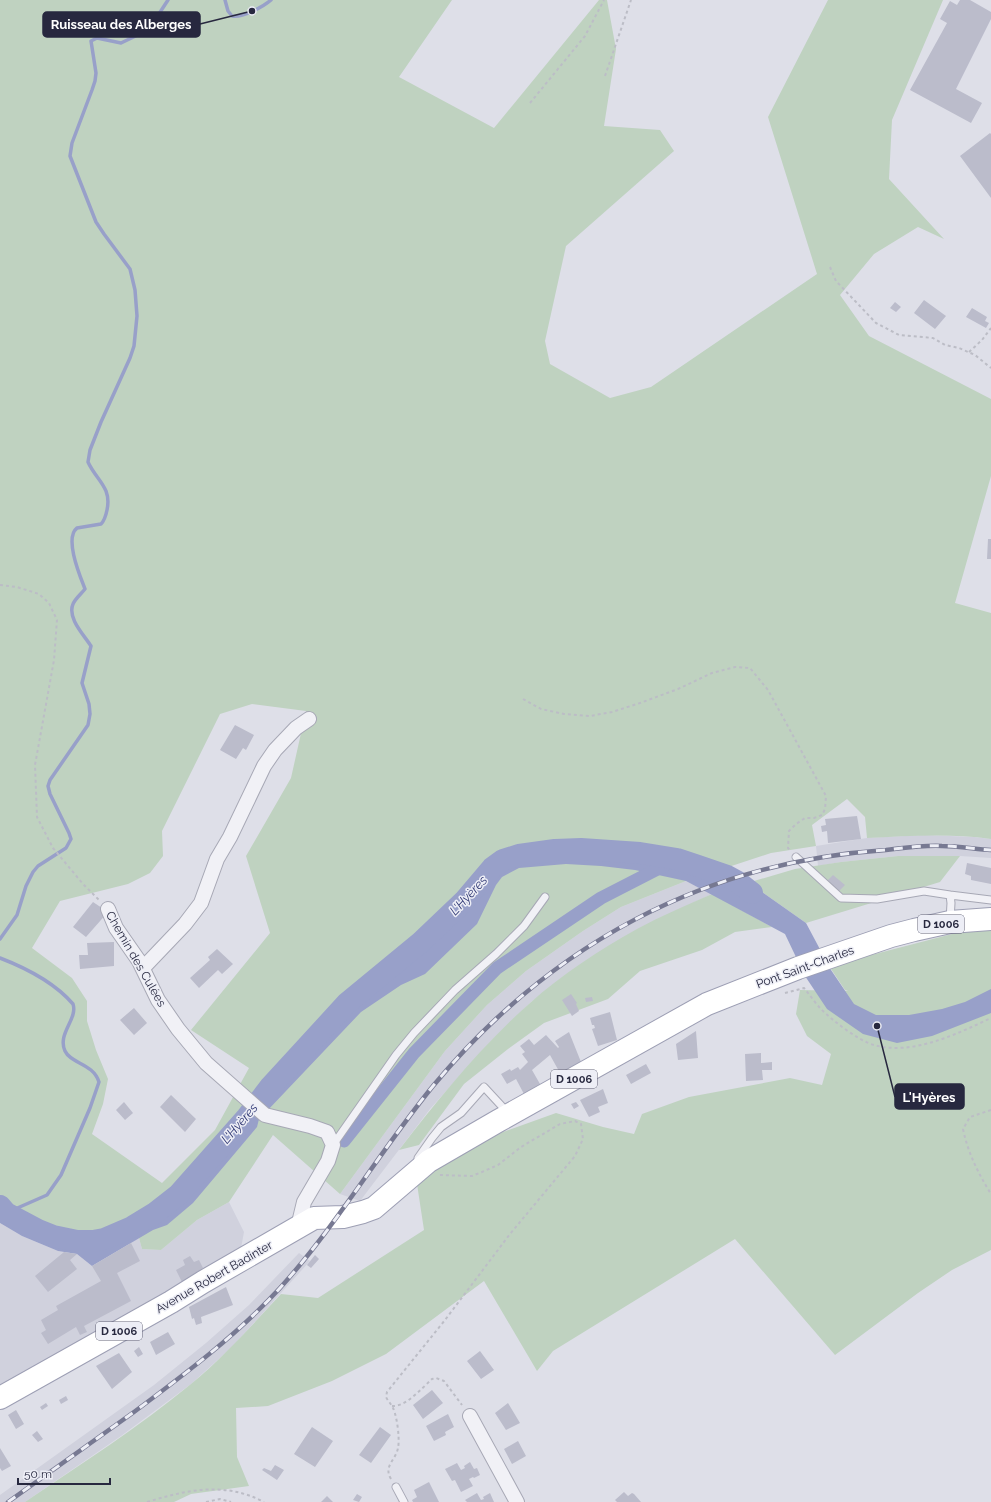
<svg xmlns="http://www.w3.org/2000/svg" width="991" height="1502" font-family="Raleway,sans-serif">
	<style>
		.built { fill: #d0d1dd }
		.green { fill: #bfd2c0; fill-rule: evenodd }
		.water { fill: #98a0c9 }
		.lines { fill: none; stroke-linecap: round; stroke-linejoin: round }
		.stream { stroke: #98a0c9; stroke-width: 3.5 }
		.canal { stroke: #98a0c9; stroke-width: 13 }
		.river { stroke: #98a0c9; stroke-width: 22 }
		.building { fill: #bbbccb }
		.lane-casing { stroke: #a7a8b5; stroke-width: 9 }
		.street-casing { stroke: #a7a8b5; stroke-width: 16 }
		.primary-casing { stroke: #9d9fb4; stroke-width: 24 }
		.path { stroke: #bcbdc6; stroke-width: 2; stroke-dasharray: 3 3; stroke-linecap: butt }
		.lane { stroke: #f1f1f6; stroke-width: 7 }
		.street { stroke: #f1f1f6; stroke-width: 14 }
		.primary { stroke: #fff; stroke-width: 22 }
		.rail-casing { stroke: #777992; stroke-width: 4.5 }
		.rail { stroke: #edeef6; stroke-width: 3; stroke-dasharray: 9; stroke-linecap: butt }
		.labels { text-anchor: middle; stroke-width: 3; stroke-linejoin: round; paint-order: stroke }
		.shield { fill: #edeef6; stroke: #626376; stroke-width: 1 }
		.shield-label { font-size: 11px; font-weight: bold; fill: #27283f }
		.street-label { font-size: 12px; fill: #27283f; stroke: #edeef6 }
		.water-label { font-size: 13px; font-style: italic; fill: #303874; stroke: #edeef6 }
		.leader { fill: none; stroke: #27283f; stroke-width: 1.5 }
		.callout-dot { fill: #27283f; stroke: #edeef6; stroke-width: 1.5 }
		.callout { fill: #27283f; stroke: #27283f; stroke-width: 1.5 }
		.callout-label { font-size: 13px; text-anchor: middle; font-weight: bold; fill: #fff }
	</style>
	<rect width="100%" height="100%" fill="#dedfe8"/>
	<path class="built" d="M924 835 974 837 991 839V858L960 856H898L841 862 818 866 816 846 867 838Z
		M686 881 712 894 678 910 570 972 531 1002 492 1040 430 1109 360 1201 340 1194 445 1051 487 1005 526 971 583 931 621 907Z
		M229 1202 244 1232 239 1259 0 1391V1223L22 1236 58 1251 77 1254 92 1266 139 1238 142 1249 161 1250 197 1220Z
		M299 1253 310 1261 232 1347 191 1384 121 1436 25 1502H0V1495L154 1385 206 1343 249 1305Z"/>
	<path class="green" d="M0 0H452L399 77 494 128 599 0H607L616 49 604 126 660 130 674 151 566 246 545 341 550 364 610 398 651 387 817 274 768 117 828 0H943L892 120 889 179 944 239 918 227 874 254 840 295 869 336 991 399V476L955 603 991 613V839C950 833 908 836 867 838L865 817 847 799 812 825 816 846 771 853 686 881 621 907 583 931 526 971 487 1005 445 1051 340 1194 273 1135 229 1202 197 1220 161 1250 142 1249 139 1238V1222L132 1227 93 1241 53 1236 18 1219 0 1202ZM252 704 306 711 291 778 246 856 270 933 191 1030 249 1068 215 1130 162 1183 92 1134 103 1104 108 1079 96 1050 87 1021V1001L72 978 32 948 60 901 128 884 150 873 163 856 162 831 220 714Z
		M898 856H960L940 882 806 923 759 890 744 884 795 869 841 862Z
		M712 894 772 927 735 932 702 950 640 971 608 999 544 1023 508 1049 464 1084 419 1145 399 1150C439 1098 481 1046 530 1003 561 975 601 949 637 929 661 916 687 905 712 894Z
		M991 927V1250L952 1270 918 1293 835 1355 735 1239 553 1351 537 1371 484 1281 386 1354 332 1381 268 1406 236 1408 237 1457 249 1486 191 1494 174 1502H25C81 1464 139 1427 191 1384 224 1357 252 1325 281 1294L318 1298 424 1230 417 1184 444 1161 503 1132 556 1113 603 1127 634 1134 642 1114 689 1097 790 1078 822 1085 831 1054 807 1036 796 1014 800 990 848 991 845 990 829 966 975 928Z"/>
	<path class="water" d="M581 849 640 853 677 859 727 876 759 890 806 923 831 970 854 1004 876 1015H909L942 1009 965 1002 991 989V1013L932 1036 897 1043 863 1034 827 1009 805 976 785 934 686 881 635 870 601 866 566 864 519 868 502 877 496 885 477 924 425 974 401 985 361 1012 267 1111 260 1115 257 1127 193 1203 167 1225 153 1230 92 1266 77 1254 58 1251 22 1236 0 1223V1204L6 1213 38 1230 53 1236 77 1241H93L104 1239 132 1227 155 1213 178 1195 247 1117 270 1087 347 1003 421 942 492 868C496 865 500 862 504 860 528 850 556 850 581 849Z"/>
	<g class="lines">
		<path class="stream" d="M225 0 228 11 232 16C242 18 263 7 271 0
			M0 939 17 915 26 886 33 872 38 866 66 848 71 839 69 833 50 794 48 786 50 780 88 725 90 714 89 704 82 683 91 646C84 635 67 618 73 604 75 599 81 594 85 589 80 576 64 538 77 528L101 524C105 520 106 515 107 510 112 487 96 480 88 462L90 450 101 422 130 358 134 346 137 316 135 290 130 269 104 234 96 222 70 156 72 143 92 90 95 81 96 73 91 41 97 38 121 43 146 31 151 26 168 0
			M0 958C26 968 54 982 73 1004 78 1019 57 1034 65 1051 71 1064 93 1063 99 1082L90 1108 61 1175 47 1195 6 1213"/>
		<path class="canal" d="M344 1141 414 1053 497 968 601 898 677 859"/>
		<path class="river" d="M0 1206 6 1213 38 1230 53 1236 77 1241H93L104 1239 132 1227 155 1213 178 1195 247 1117 270 1087 347 1003 421 942 464 901 492 868 503 860 519 855 555 850 581 849 640 853 677 859 698 866 727 876 738 882 752 893"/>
	</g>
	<path class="building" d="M960 0H970L991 12V19L956 89 982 103 971 123 910 90 947 23 940 19 950 1 957 5Z
		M990 133 991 134V198L960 156Z
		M924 300 946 316 935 329 914 313Z
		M895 302 901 307 896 312 890 308Z
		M972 308 987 317 985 321 989 323 986 328 966 317Z
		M988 539H991V559H987Z
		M235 725 254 735 246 750 243 748 236 759 220 750Z
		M857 816 861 839 828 843 827 831 822 832 821 826 826 825 825 819Z
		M967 863 991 868V884L971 880V876L965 874Z
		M833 875 845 885 838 892 827 881Z
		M93 902 108 912 86 937 73 927Z
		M114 942V966L80 969 79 955H88L87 943Z
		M217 949 233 964 222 974 218 970 199 988 190 978 210 960 208 957Z
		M571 994 577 1003 576 1004 579 1011 572 1016 562 1000Z
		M592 997 593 1001 586 1002 585 998Z
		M134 1008 147 1023 134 1035 120 1020Z
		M610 1012 617 1040 598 1046 592 1029 595 1028 594 1025H592L590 1018Z
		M696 1031 698 1058 678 1060 676 1044Z
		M569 1032 581 1062 560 1073 550 1055 532 1070 540 1084 524 1094 516 1079 507 1084 501 1074 510 1069 511 1071 518 1067 520 1070 528 1062 522 1054 525 1052 520 1046 529 1039 534 1045 546 1035 558 1048 559 1047 555 1041Z
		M761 1053V1063L772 1062V1070H762L763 1080 746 1081 745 1054Z
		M646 1064 651 1073 631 1084 626 1075Z
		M603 1089 608 1103 598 1107 600 1112 589 1117 580 1100Z
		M171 1095 196 1119 185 1132 160 1107Z
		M124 1102 133 1113 125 1120 116 1110Z
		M576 1102 579 1106 574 1109 571 1104Z
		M131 1243 140 1261 117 1273 131 1301 84 1326 87 1332 80 1335 76 1327 48 1344 41 1333 46 1330 41 1320 58 1310 56 1306 101 1281 92 1266Z
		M64 1252 77 1254 70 1260 77 1269 48 1292 35 1276Z
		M315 1255 319 1259 311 1268 307 1265Z
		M190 1256 194 1262 199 1260 203 1268 182 1282 176 1270 185 1265 183 1260Z
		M226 1287 233 1305 201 1317 202 1323 196 1325 194 1318 192 1319 189 1307Z
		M168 1332 175 1344 156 1355 150 1342Z
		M139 1347 143 1354 138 1357 134 1351Z
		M480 1351 494 1370 481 1379 467 1361Z
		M119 1353 132 1372 112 1389 96 1366Z
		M432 1390 443 1403 423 1419 413 1405Z
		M66 1396 68 1400 61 1404 59 1400Z
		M46 1403 48 1406 42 1410 40 1407Z
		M508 1403 520 1423 506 1430 495 1413Z
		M16 1410 24 1424 16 1429 8 1415Z
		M448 1414 454 1427 445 1432 446 1435 434 1441 426 1426Z
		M312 1427 333 1441 315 1467 294 1454Z
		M380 1427 391 1435 371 1463 359 1455Z
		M37 1431 43 1439 38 1442 32 1435Z
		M518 1441 526 1456 512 1464 504 1449Z
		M0 1448 11 1466 2 1471 0 1468Z
		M470 1462 474 1469 477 1468 480 1475 474 1478 473 1477 469 1479 473 1486 461 1492 455 1480 452 1481 445 1469 457 1463 461 1470 465 1468 464 1466Z
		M275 1465 284 1470 277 1480 262 1470 264 1468 271 1471Z
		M429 1482 439 1502H413L412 1500 417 1497 414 1490Z
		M624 1492 628 1496 632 1493 634 1494 641 1502H617L615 1500Z
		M477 1493 481 1500 484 1499 483 1497 490 1493 494 1502H467L465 1500Z
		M357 1494 362 1497 359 1502 353 1500Z
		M327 1496 333 1502H321Z"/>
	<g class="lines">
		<g class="lane-casing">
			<path id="lane" d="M796 857 841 898 877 899 924 891 950 895 951 903 950 920
				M950 895 991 900
				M333 1145 396 1055 414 1033 455 990 496 954 524 926 545 897
				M418 1161V1158L432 1138 441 1127 461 1113 484 1087 508 1113
				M396 1487 404 1502"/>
		</g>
		<g class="street-casing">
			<path id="street" d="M108 909 116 928 139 961 158 1000 178 1029 206 1063 265 1115 310 1126 327 1132 333 1145 328 1161 304 1202 298 1227
				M143 968 185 924 201 903 217 859 230 837 264 766 275 750 296 728 309 719
				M470 1416 517 1502"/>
		</g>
		<g class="primary-casing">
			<path id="primary" d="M0 1398 171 1302 203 1282 314 1218 343 1217 363 1212 374 1208 429 1161 498 1121 707 1004 798 968 891 936 914 930 950 922 991 919"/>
		</g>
		<path class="path" d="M605 76 631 0
			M530 103 585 36 604 0
			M830 267 836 281 876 323 899 335 933 338 945 345 959 348 975 355 991 368
			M969 352 982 340 991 328
			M0 585 17 587 39 594 49 603 57 620 54 660 35 765 37 817 53 848 83 884 99 900
			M523 699 541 709 564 714 590 716 612 712 640 703 678 689 712 673 735 667 750 668 768 690 826 796 825 809 822 815 814 818H805L796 824 789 831 788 848 790 850
			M785 993 804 988C810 995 815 1003 821 1009 833 1021 859 1041 874 1045 912 1056 957 1034 991 1018
			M991 1110 970 1117 963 1129C968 1153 978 1173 991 1194
			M392 1406C406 1407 422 1388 432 1379L436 1378 444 1381 462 1405
			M391 1479C383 1466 396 1460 398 1448 400 1439 397 1416 393 1408 391 1404 388 1401 386 1397L387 1392 445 1320 510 1234 575 1156 583 1139 581 1124 575 1121 560 1124 521 1147 498 1165 482 1172 472 1176 439 1175
			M147 1502C187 1490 224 1481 264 1502
			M206 1502 220 1499 231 1502"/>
		<use href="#lane" class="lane"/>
		<use href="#street" class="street"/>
		<use href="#primary" class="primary"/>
		<g class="rail-casing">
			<path id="rail" d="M8 1502C50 1472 92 1442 134 1412 185 1374 237 1335 280 1288 337 1225 380 1151 433 1086 550 945 703 862 886 850 904 848 923 845 942 846 958 846 975 849 991 850"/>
		</g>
		<use href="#rail" class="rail"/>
	</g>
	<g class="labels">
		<g class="shield">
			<rect x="918" y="915" width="46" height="18" rx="3"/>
			<rect x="551" y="1070" width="46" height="18" rx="3"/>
			<rect x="96" y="1322" width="46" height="18" rx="3"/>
		</g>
		<g class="shield-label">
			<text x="941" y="928">D 1006</text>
			<text x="574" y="1083">D 1006</text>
			<text x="119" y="1335">D 1006</text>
		</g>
		<g class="street-label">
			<text transform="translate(136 959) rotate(60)" y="4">Chemin des Culées</text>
			<text transform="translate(805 967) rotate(-20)" y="4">Pont Saint-Charles</text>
			<text transform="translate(214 1277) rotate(-30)" y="4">Avenue Robert Badinter</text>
		</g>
		<g class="water-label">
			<text transform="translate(468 895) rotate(-47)" y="5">L'Hyères</text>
			<text transform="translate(239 1123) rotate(-49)" y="5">L'Hyères</text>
		</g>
	</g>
	<path class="leader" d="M252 11L200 24M877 1026L895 1097"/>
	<g class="callout-dot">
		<circle cx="252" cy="11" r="4"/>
		<circle cx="877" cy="1026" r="4"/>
	</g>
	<g class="callout">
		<rect x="43" y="12" width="157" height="25" rx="4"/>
		<rect x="895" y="1084" width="69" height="25" rx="4"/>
	</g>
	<g class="callout-label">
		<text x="121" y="29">Ruisseau des Alberges</text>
		<text x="929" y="1102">L'Hyères</text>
	</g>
	<path d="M18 1478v6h92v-6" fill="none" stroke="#27283f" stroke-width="2"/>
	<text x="24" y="1478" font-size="12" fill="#27283f" stroke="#edeef6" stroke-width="3" paint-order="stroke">50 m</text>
</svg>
